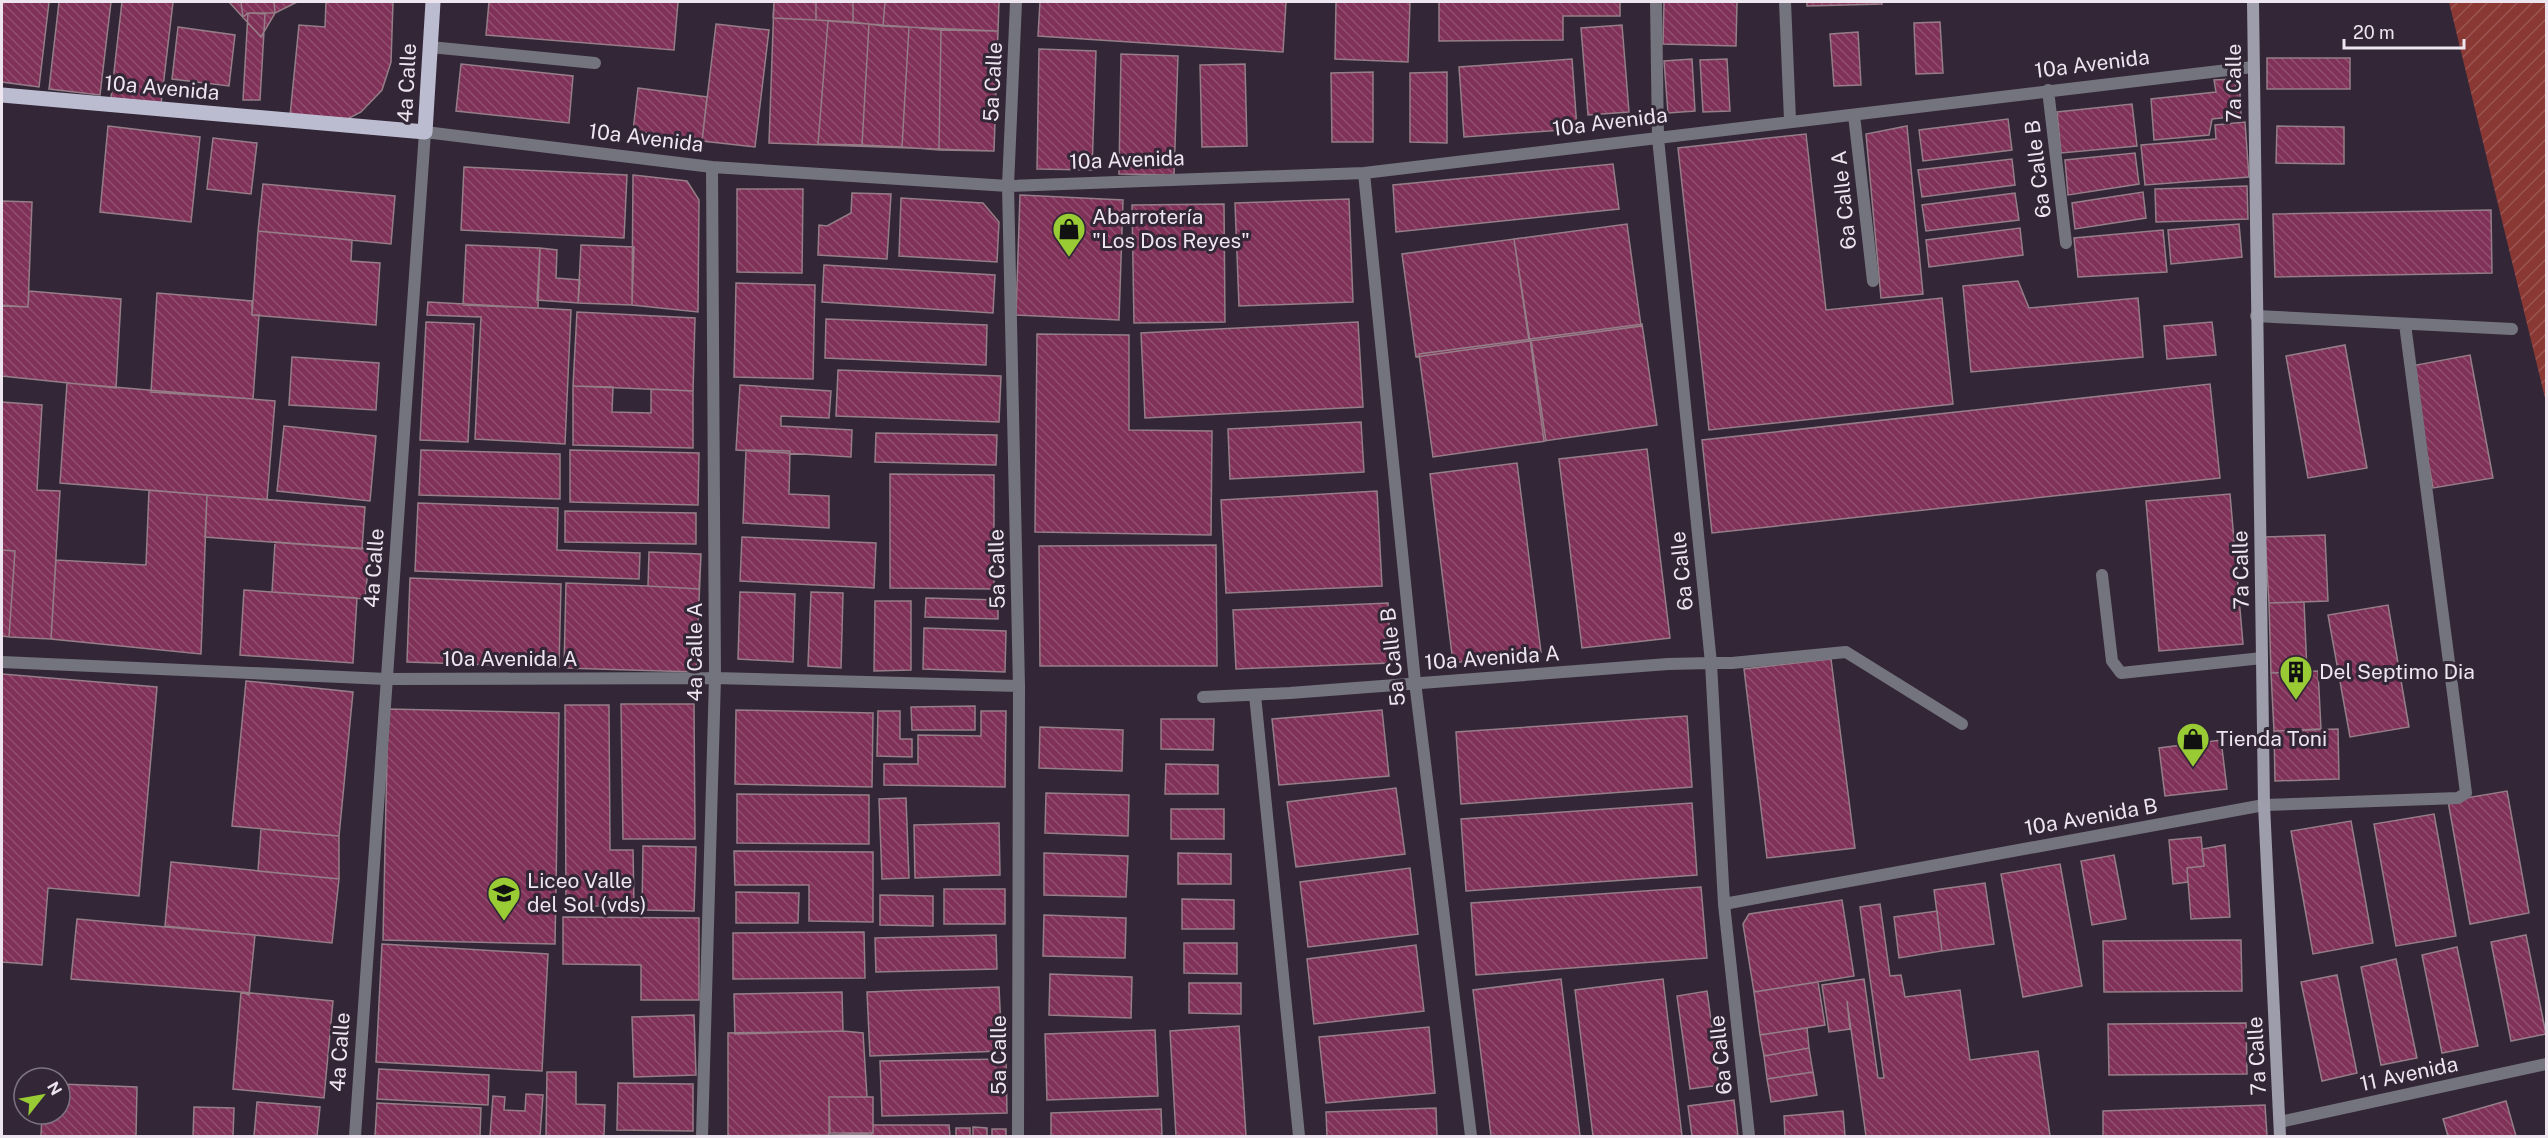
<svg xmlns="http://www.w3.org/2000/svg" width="2548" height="1138" font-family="'Public Sans',sans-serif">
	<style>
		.garden { fill: url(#garden-furrows) }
		.building { fill: url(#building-back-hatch); stroke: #957e87; stroke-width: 1.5 }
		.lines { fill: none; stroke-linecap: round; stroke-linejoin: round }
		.service { stroke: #74747e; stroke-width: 12 }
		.minor { stroke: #74747e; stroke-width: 12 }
		.secondary { stroke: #9d9dac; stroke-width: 12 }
		.primary { stroke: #bcbcd0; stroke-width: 15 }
		.labels { text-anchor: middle; stroke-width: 6; stroke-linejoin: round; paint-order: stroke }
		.street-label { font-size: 21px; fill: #ede5ef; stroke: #332737 }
		.poi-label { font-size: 21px; fill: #ede5ef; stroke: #332737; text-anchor: start }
	</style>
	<defs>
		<pattern id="garden-furrows" width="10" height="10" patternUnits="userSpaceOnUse" patternTransform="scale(1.5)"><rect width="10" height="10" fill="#8a3834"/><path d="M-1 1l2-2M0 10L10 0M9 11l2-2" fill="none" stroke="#9b5552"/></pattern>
		<pattern id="building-back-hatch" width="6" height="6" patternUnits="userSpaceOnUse" patternTransform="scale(1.5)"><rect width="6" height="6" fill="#7f3158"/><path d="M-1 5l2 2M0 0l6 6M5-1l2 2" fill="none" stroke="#914f70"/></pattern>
	</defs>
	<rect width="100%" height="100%" fill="#332737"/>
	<path class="garden" d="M2449 2H2546V402Z"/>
	<path class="building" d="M2 2H49L39 87 2 82Z
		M59 2H111L100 95 49 89Z
		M122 2H173L161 104 111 98Z
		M229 2H297L275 13 261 37Z
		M241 2H274L275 13H248L243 17Z
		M326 2H393L391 62 382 90 361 112 338 124 290 116 299 25 325 27Z
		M489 2H678L674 50 486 35Z
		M774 2H999L994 151 769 143Z
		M774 2H816V20L773 18Z
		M816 2H853V22L816 20Z
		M853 2H885L883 26 853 22Z
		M885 2H999L998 31 883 26Z
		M1040 2H1286L1283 52 1038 36Z
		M1336 2H1410L1408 62 1335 59Z
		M1439 2H1620V16H1563V40L1439 41Z
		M1664 2H1737L1736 46 1663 44Z
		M1807 2H1882V4L1807 6Z
		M248 13 265 14 260 100H243Z
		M828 21 869 24 862 145 818 144Z
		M1940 22 1943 73 1916 74 1914 23Z
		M716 24 769 30 755 147 702 141Z
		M869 24 909 27 902 147 862 145Z
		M1622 25 1629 112 1588 115 1581 28Z
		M178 27 235 35 229 86 172 79Z
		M909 27 941 30 939 150 902 147Z
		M941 30 998 31 994 151 939 150Z
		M1858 32 1861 85 1834 86 1830 34Z
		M1039 49 1096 51 1092 170 1037 169Z
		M1121 54 1178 56 1174 175 1119 174Z
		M2267 58H2350V89H2267Z
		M1572 59 1577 129 1464 137 1459 67Z
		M1692 59 1695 111 1668 113 1664 61Z
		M1727 59 1730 111 1703 112 1700 60Z
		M461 64 573 76 569 123 456 111Z
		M1245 64 1247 146 1202 147 1200 65Z
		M1373 72V142H1332L1331 73Z
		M1447 72V143L1410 142V73Z
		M2232 79 2240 94 2241 116 2212 119 2209 135 2154 140 2151 99 2216 92 2214 80Z
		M638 88 707 97 702 141 633 131Z
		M2132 104 2137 146 2061 153 2057 112Z
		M2008 119 2012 150 1923 161 1919 130Z
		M2245 122 2249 177 2145 185 2141 145 2216 139 2215 125Z
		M108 126 200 137 191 222 100 212Z
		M1907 126 1923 294 1881 298 1866 134Z
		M2277 126 2344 127V164L2276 163Z
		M1806 134 1826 310 1942 298 1953 404 1709 430 1678 148Z
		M213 138 257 143 251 194 207 189Z
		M2135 153 2139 184 2068 195 2065 160Z
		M2012 159 2015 185 1922 197 1918 170Z
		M1613 164 1619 209 1396 232 1393 185Z
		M464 167 627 175 624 238 461 230Z
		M633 175 687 181 699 200 698 312 632 305Z
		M263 184 395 196 391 244 258 231Z
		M2247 186 2248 219 2156 222 2155 189Z
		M737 189H803L802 273 737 272Z
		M2143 192 2146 218 2075 229 2072 203Z
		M852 193 891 194 887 259 818 255 819 225 827 226 851 213Z
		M2015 193 2019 220 1926 231 1922 205Z
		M1020 195 1123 200 1119 320 1016 315Z
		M901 198 983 203 999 222 997 262 899 256Z
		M1349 199 1353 302 1239 306 1235 203Z
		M2 201 32 202 28 307 2 306Z
		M1224 204 1225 322 1134 323 1132 205Z
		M2491 210 2492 273 2275 277 2273 214Z
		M1627 224 1641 326 1530 341 1514 239Z
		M2239 224 2242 257 2171 264 2168 230Z
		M2020 228 2023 255 1929 267 1926 240Z
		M2163 230 2167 272 2078 277 2074 238Z
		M258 231 352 240 351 261 380 263 376 325 252 315Z
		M1514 239 1529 341 1416 357 1402 254Z
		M466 245 540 248 538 308 463 305Z
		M581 245 634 247 632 305 578 303Z
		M540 248 557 250 556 278 580 280 578 303 537 300Z
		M824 265 995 275 993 313 822 302Z
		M2018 281 2029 308 2138 298 2143 357 1971 372 1963 286Z
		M736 283 815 285 813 379 734 377Z
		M29 291 121 299 116 388 2 376V305L28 307Z
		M157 293 252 301V315H259L253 399 151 392Z
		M428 302 571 310 565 444 475 439 481 317 427 315Z
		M577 312 695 318 693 391 573 386Z
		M826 319 987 325 986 365 825 358Z
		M426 322 474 324 468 442 420 440Z
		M1358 322 1363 407 1145 418 1141 333Z
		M2212 322 2216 355 2167 359 2164 326Z
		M1642 324 1657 425 1544 441 1530 339Z
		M1037 334 1129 335V430L1212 431 1211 535 1035 532Z
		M1531 339 1546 441 1433 457 1419 354Z
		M2345 345 2367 468 2308 478 2286 356Z
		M2470 355 2493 478 2433 488 2411 366Z
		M292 357 379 363 376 410 289 405Z
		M838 370 1001 376 999 422 836 416Z
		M67 383 275 401 267 500 60 483Z
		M2210 384 2220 478 1712 533 1702 440Z
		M740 385 831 391 829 418 781 416V426L852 430 851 457 736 450Z
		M573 386 613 387 612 412 651 413V389L693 391V448L573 445Z
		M2 402 42 405 37 490 60 491 51 639 9 637 15 551 2 550Z
		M1361 422 1364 472 1230 479 1228 429Z
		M284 426 376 436 370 501 277 491Z
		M876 433 997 435 996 465 875 462Z
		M1647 449 1670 638 1582 648 1559 459Z
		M421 450 560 454V499L419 495Z
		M570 450 699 453 698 505 570 502Z
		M746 450 790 451 789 494 829 496V528L743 523Z
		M1517 463 1541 652 1453 663 1430 474Z
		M890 474 994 475V589L890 588Z
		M149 490 207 495 201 654 51 639 56 560 146 565Z
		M1377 491 1382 586 1226 593 1221 500Z
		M2230 494 2243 644 2159 651 2146 501Z
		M207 495 365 507 362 549 205 537Z
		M418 503 558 508 557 550 640 553 639 579 415 571Z
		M565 511 696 513V544L565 542Z
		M2325 535 2328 601 2269 603 2265 537Z
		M742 537 876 543 874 588 740 581Z
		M275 542 370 549 365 599 272 592Z
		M1216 545 1217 666H1040L1039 546Z
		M2 550 15 551 9 637 2 636Z
		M649 552 701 554 696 672 564 668 566 583 648 586Z
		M649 552 701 554 699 589 648 586Z
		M410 578 561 584 559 667 407 662Z
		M244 590 357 598 353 663 240 655Z
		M740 592 795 594 793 662 738 659Z
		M811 592 843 593 841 668 808 666Z
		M926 598 998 600V619L925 617Z
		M875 601H911V670L874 671Z
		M2304 602 2307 672 2271 673 2269 603Z
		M1388 603 1391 663 1236 669 1233 610Z
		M2388 605 2409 727 2350 737 2328 615Z
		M924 628 1006 631 1005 672 923 669Z
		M1831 659 1855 848 1767 858 1744 669Z
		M2318 671 2321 729 2274 731 2271 673Z
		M2 674 157 687 139 896 48 888 42 965 2 962Z
		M246 681 353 692 339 836 232 826Z
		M621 704H694L695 839H623Z
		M565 705H609L610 850H633L634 906H566Z
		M975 706V730H912L911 707Z
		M388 709 559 713 555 944 383 940Z
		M736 710 873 713 872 787 735 784Z
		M1382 710 1389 776 1279 785 1272 719Z
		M878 711H900V739H912V757L877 756Z
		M981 711H1006L1005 787 884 785V764H918V735L981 736Z
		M1687 716 1692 787 1461 804 1456 732Z
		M1161 719H1214L1213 750 1161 749Z
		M1040 727 1123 730 1122 771 1039 768Z
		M2338 729 2339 779 2275 781 2274 731Z
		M2221 740 2227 789 2165 796 2159 748Z
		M1166 764 1218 765V794H1165Z
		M1396 788 1405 854 1296 867 1287 802Z
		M2507 791 2529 913 2470 924 2448 801Z
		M1046 793 1129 795 1128 836 1045 833Z
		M737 794 869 795V844L737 843Z
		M906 798 909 878 882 879 879 799Z
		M1692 803 1697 875 1466 891 1461 819Z
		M1171 809H1224V839H1171Z
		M2434 814 2456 936 2396 946 2374 824Z
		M2351 821 2373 943 2313 954 2291 831Z
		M999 823 1000 875 915 878 914 825Z
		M261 829 339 836V879L258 871Z
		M2201 837 2204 866 2187 868 2188 882 2173 884 2169 840Z
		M2225 845 2230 917 2191 919 2187 868 2204 866 2202 849Z
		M643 846 696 847 694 911 642 910Z
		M734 851 873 852V922L809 921V885H735Z
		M1044 853 1128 856 1126 897 1044 895Z
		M1178 853 1231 854V884H1178Z
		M2114 855 2126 919 2092 925 2081 861Z
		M171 862 339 879 332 943 165 926Z
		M2060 864 2082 986 2023 997 2001 874Z
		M1410 868 1418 934 1308 947 1300 882Z
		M1985 883 1994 944 1942 951 1934 890Z
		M1701 887 1707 958 1476 975 1471 903Z
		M944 889H1005V924H944Z
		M736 892 799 893 798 923H736Z
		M880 895 933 896V926L880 925Z
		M1182 899 1234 900V929H1182Z
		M1842 900 1854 976 1754 992 1743 924 1749 914Z
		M1880 904 1890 976 1901 975 1905 997 1960 990 1970 1060 2038 1051 2050 1136H1866L1847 1001 1850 1029 1829 1032 1822 985 1864 979 1878 1078H1884L1860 907Z
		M1937 911 1942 951 1899 958 1894 917Z
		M1044 915 1126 918 1125 958 1043 956Z
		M563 917 699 918V1000H641V965L563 964Z
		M77 919 255 935 249 995 241 992 71 979Z
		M864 932 865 978 733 979V933Z
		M996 935 997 969 876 972 875 938Z
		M2526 935 2546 1034 2511 1041 2491 942Z
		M2241 940 2242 991 2104 992 2103 941Z
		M1184 943H1237V974L1184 973Z
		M382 944 548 954 542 1071 376 1062Z
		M1416 945 1424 1011 1314 1024 1307 959Z
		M2457 947 2478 1046 2442 1053 2422 955Z
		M2396 959 2417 1058 2381 1065 2361 967Z
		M1050 974 1132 977 1131 1018 1049 1015Z
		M2337 975 2357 1073 2322 1081 2301 982Z
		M1561 979 1580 1136H1491L1473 990Z
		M1663 979 1682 1136H1593L1575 990Z
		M1818 982 1825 1025 1760 1035 1754 992Z
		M1189 983H1241V1014L1189 1013Z
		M999 987 1002 1051 870 1056 867 992Z
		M1707 991 1720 1085 1690 1089 1677 996Z
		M241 992 333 1001 324 1098 233 1089Z
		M842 992 843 1031 735 1034 734 994Z
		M694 1015 696 1075 634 1077 632 1017Z
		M2246 1023 2247 1074 2109 1075 2108 1024Z
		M1239 1026 1246 1136H1176L1170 1031Z
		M1429 1027 1435 1093 1326 1103 1319 1037Z
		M1807 1028 1809 1048 1764 1056 1760 1035Z
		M1155 1030 1158 1096 1047 1100 1045 1034Z
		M843 1031 863 1033 867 1097H829V1135L728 1136V1033Z
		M1809 1048 1813 1072 1767 1079 1764 1056Z
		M1006 1059 1007 1113 882 1116 880 1061Z
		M379 1069 489 1075 488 1105 377 1099Z
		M547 1072H576V1104L605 1105 604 1136H546Z
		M1813 1072 1817 1095 1771 1102 1767 1079Z
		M618 1083 693 1084V1131L617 1130Z
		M60 1084 137 1087 136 1136H41L42 1114H60Z
		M526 1094 543 1095 540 1136H490L493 1096 505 1097 504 1110 525 1111Z
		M829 1097H873V1133H830Z
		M1734 1100 1738 1136H1692L1688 1106Z
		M2506 1101 2516 1136H2448L2443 1119Z
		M257 1102 320 1107 317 1136H254Z
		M377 1103 481 1108 480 1136H375Z
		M2265 1105 2267 1136H2103V1111Z
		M194 1107 234 1108 233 1136H193Z
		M1436 1108 1437 1136H1327L1326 1112Z
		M1161 1109 1162 1136H1051V1113Z
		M1843 1111 1845 1136H1785L1784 1116Z
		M873 1125H949L950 1136H868L873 1133Z
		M973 1127 987 1128V1136H973Z
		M956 1128H970V1136H956Z
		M992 1129H1006V1136H992Z
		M868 1134V1136H799L829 1135Z"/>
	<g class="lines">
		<path class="service" d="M430 47 595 63
			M2256 316 2512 329
			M2102 575 2112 661 2121 673 2262 658
			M1711 663H1732L1846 652 1962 724
			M2264 805 2458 798 2466 793 2405 324"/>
		<path class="minor" d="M1016 2 1008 186 1019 686 1018 1136
			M1656 2 1658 138 1711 663 1724 904 1749 1136
			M1785 2 1790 120
			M2048 90 2066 243
			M1854 115 1873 281
			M1364 173 1415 682 1471 1136
			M2 662 387 679 715 678 1019 686
			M1255 695 1299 1136
			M1203 697 1290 693 1668 664 1711 663
			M1724 904 2264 805
			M2280 1122 2546 1064
			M355 1136 425 132 712 167 1008 186 1364 173 2253 67
			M702 1136 715 678 712 167"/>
		<path class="secondary" d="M2253 2 2264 805 2280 1136"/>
		<path class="primary" d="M2 95 425 132 433 2"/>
	</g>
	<defs>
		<g id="shop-pin" transform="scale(1.725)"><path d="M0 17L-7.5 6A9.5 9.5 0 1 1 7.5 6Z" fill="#99cb35" stroke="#332737"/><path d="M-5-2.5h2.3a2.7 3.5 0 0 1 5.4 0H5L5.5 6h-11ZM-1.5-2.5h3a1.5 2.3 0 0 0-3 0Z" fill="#111"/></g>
		<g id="building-pin" transform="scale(1.725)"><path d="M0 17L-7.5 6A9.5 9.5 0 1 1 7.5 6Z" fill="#99cb35" stroke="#332737"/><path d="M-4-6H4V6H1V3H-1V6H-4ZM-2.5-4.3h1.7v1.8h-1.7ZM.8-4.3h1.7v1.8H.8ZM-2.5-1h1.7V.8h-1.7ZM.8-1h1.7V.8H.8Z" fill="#111"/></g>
		<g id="university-pin" transform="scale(1.725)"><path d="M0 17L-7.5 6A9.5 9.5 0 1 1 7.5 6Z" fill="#99cb35" stroke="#332737"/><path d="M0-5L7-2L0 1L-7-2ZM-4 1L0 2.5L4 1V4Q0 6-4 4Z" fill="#111"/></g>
	</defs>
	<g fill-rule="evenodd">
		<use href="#shop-pin" x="1069" y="229"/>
		<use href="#building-pin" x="2296" y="672"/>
		<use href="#shop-pin" x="2193" y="739"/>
		<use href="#university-pin" x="504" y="893"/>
	</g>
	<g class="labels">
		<g class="street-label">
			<text transform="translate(2092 64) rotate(-7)" y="7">10a Avenida</text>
			<text transform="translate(993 82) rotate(-87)" y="7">5a Calle</text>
			<text transform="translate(407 83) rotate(-87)" y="7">4a Calle</text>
			<text transform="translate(2234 83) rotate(-90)" y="7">7a Calle</text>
			<text transform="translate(162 88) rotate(5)" y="7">10a Avenida</text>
			<text transform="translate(1610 122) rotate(-7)" y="7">10a Avenida</text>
			<text transform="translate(646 138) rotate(7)" y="7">10a Avenida</text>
			<text transform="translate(1127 160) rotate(-2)" y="7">10a Avenida</text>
			<text transform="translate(2038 169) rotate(-97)" y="7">6a Calle B</text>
			<text transform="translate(1844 200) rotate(-96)" y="7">6a Calle A</text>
			<text transform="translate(374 568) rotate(-86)" y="7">4a Calle</text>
			<text transform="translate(997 569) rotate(-91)" y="7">5a Calle</text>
			<text transform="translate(2241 570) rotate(-91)" y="7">7a Calle</text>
			<text transform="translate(1682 571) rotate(-96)" y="7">6a Calle</text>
			<text transform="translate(695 652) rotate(-90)" y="7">4a Calle A</text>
			<text transform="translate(1393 657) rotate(-96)" y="7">5a Calle B</text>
			<text transform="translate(1492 658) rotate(-4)" y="7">10a Avenida A</text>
			<text x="510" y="666">10a Avenida A</text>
			<text transform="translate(2091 817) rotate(-10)" y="7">10a Avenida B</text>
			<text transform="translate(340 1052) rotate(-86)" y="7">4a Calle</text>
			<text transform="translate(999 1055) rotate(-90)" y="7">5a Calle</text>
			<text transform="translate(1721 1055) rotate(-96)" y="7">6a Calle</text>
			<text transform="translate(2257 1056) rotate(-93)" y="7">7a Calle</text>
			<text transform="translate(2409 1074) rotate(-12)" y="7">11 Avenida</text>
		</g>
		<g class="poi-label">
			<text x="1092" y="224">Abarrotería<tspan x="1092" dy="24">"Los Dos Reyes"</tspan></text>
			<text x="2319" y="679">Del Septimo Dia</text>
			<text x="2216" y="746">Tienda Toni</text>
			<text x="527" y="888">Liceo Valle<tspan x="527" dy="24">del Sol (vds)</tspan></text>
		</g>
	</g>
	<rect width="2548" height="1138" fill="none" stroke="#ede5ef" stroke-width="6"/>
	<g transform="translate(42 1096) rotate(59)"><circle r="28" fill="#332737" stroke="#7d7381" stroke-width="1.5"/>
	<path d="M0-4.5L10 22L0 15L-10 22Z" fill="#99cb35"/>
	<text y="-9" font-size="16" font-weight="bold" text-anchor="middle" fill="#ede5ef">N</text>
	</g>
	<path d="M2344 39v9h120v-9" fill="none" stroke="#ede5ef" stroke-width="3"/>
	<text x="2353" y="39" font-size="18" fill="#ede5ef" stroke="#332737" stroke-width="4.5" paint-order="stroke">20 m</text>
</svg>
